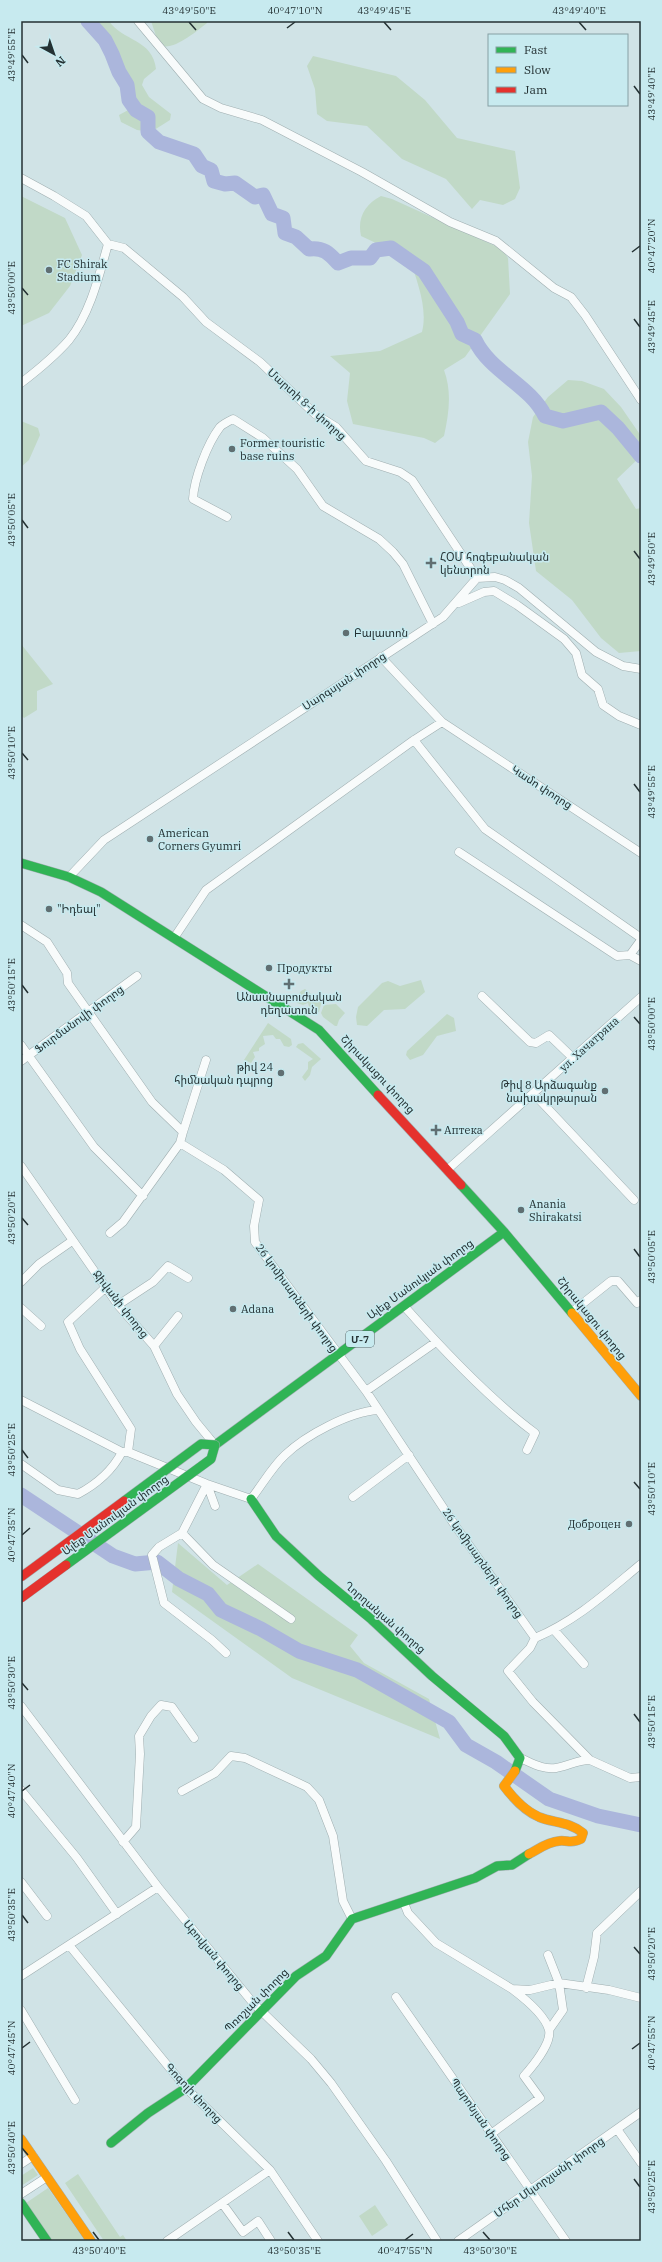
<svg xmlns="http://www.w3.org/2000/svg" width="662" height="2262" font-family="'IBM Plex Serif','Noto Sans Armenian',serif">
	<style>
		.green { fill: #c1d9c7 }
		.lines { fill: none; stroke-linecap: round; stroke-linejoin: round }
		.river { stroke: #abb6dc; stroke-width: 15 }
		.street-casing { stroke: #9faeb0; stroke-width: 9 }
		.fast-casing { stroke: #9faeb0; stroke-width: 10 }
		.slow-casing { stroke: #9faeb0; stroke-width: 10 }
		.jam-casing { stroke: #9faeb0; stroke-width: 10 }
		.street { stroke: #f8fbfb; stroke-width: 8 }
		.fast { stroke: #30b455; stroke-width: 9 }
		.slow { stroke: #ff9f0a; stroke-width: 9 }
		.jam { stroke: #e5322d; stroke-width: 9 }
		.fast-bridge-casing { stroke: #9faeb0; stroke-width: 10; stroke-linecap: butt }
		.jam-bridge-casing { stroke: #9faeb0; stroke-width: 10; stroke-linecap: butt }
		.fast-bridge { stroke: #30b455; stroke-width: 9 }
		.jam-bridge { stroke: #e5322d; stroke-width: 9 }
		.ticks { fill: none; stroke: #243133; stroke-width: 1.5 }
		.poi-dot { fill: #606f72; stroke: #c7eaef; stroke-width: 1.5 }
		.labels { text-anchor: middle; stroke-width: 3; stroke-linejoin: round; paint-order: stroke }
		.shield { fill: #c7eaef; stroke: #55686b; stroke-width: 1 }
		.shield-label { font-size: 10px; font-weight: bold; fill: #243133 }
		.poi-label { font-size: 11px; fill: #243133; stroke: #c7eaef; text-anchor: start }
		.street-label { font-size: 11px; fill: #243133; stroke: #c7eaef }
		.neatline { fill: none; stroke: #243133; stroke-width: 1.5 }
		.ticks-label { font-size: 10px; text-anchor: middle; fill: #243133 }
	</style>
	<rect width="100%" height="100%" fill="#d0e3e6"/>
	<path class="green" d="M89 21H109C122 41 153 39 156 69L144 79 142 85 149 97 171 114 170 120 151 132 137 130 121 122 119 115 132 108 133 105 127 85 117 63 91 29Z
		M151 21H207V23C197 31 174 50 162 46L156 36Z
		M313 56 396 76 425 100 457 138 515 151 520 188 515 199 503 205 480 200 472 209 446 179 402 159 367 126 327 121 317 114 315 89 307 66Z
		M21 196 65 218 82 255 70 286 49 313 21 326Z
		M381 196 392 199 502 249 508 258 510 294 465 357 444 370C452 392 449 413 444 436L435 443 424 438 353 424 347 401 350 373 330 356 380 351 422 332C428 308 417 282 410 259L361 236C357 218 365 204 381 196Z
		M568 380 582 381 604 389 621 407 641 436V456L617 479 636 509 641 508V651L619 653 601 638 572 600 536 571 529 523 532 476 528 442 533 417 548 397Z
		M21 421 38 428 40 435 29 460 21 467Z
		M21 644 53 684 37 691V710L24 718 21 715Z
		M421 980 425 992 405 1009 384 1010 367 1026 357 1025 356 1017 358 1007 382 983 388 981 400 986Z
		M305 989 314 996 323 997 319 1012 316 1013 310 1010 308 1003 303 1005 297 1003 295 999 301 991Z
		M336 1004 345 1013 339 1020 337 1026H335L323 1017 321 1013 324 1005Z
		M447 1014 454 1018 456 1031 437 1036 423 1055 410 1060 406 1055 407 1051Z
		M268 1023 291 1039 292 1045 289 1047 284 1046 280 1039H276L273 1035 263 1036 265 1044 259 1048V1051L253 1052 255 1057 251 1063 244 1060Z
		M303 1043 321 1059 312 1067 310 1075 305 1081 302 1077 308 1069V1062L313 1059 296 1047 298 1044Z
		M178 1543 227 1585 258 1564 358 1635 350 1646 364 1663 429 1699 440 1739 292 1678 172 1592Z
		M33 2168 38 2175 21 2186V2176Z
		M78 2174 120 2237 123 2235 127 2241H104L65 2183Z
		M48 2188 85 2241H52L26 2203Z
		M375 2205 388 2225 372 2236 359 2216Z"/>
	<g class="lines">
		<path class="river" d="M88 21 105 40 112 54 119 72 127 85 129 100 136 110 148 117V132L159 142 194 154 202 166 211 170 214 181 225 184 235 183 255 197 263 195 272 214 283 218 285 233 296 237 309 249C323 247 329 253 338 263L351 258H370L376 250 391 248 424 271 457 322 462 334 475 340C490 372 530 385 545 416L563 421 601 412 618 428 641 456
			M21 1495 113 1556 135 1564 157 1562 179 1579 208 1594 221 1610 261 1629 299 1651 357 1670 449 1722 466 1745 496 1762 549 1799 598 1816 641 1825"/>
		<g class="street-casing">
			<path id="street" d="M138 21 203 99 221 108 262 120 362 172 450 222 496 241 554 288 571 297 585 315 641 400
				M21 178 54 196 86 216 108 244 124 248 183 297 206 322 260 362 315 414 336 427 366 461 400 472 412 480 477 578
				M21 383C38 370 55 356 69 340 90 314 99 276 108 244
				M227 517 193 499C194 479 207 444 220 427 223 424 229 421 233 419L263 438 297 469 323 506 379 539 393 552 403 564 433 624
				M459 603 484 592 494 591 517 605 564 639 576 653 582 675 598 689 603 705 619 716 641 725
				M381 657 442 722 641 853
				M414 740 485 829 641 938
				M459 852 617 956 630 955 641 940
				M69 877 104 840 443 617 477 578 495 577 505 580 519 588 596 652 623 666 641 669
				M21 925 47 942 67 973 68 983 152 1102 183 1132 180 1143 224 1170 259 1200 254 1226 255 1242 366 1391 454 1524 535 1638
				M174 938 206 890 414 740 442 722
				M630 955 641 961
				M482 996 530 1042 536 1043 549 1035 573 1058
				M21 1045 94 1147 143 1196
				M21 1061 137 976
				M534 1094 634 1200
				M183 1132 206 1060
				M21 1166 118 1305 154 1346 177 1394 196 1422 215 1445
				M447 1170 641 997
				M110 1233 123 1222 180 1143
				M21 1282 39 1264 72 1241
				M106 1287 68 1322 80 1349 131 1429 128 1452
				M118 1305 153 1282 168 1266 188 1278
				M404 1306C443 1350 488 1398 535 1433L527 1450
				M21 1308 41 1326
				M572 1312 611 1281H618L637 1303 641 1300
				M154 1346 178 1316
				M366 1391 436 1342
				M21 1400 122 1452
				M21 1464 58 1490 78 1494C97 1484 112 1471 122 1452H128L207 1484 251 1499C262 1485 272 1467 285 1455 306 1435 349 1412 378 1410
				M353 1497 409 1455
				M215 1506 207 1484 182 1533 213 1565 291 1619
				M182 1533 159 1547 152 1555 164 1603 212 1640 226 1653
				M641 1564C607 1592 576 1621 535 1638L530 1648 508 1671 533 1702 590 1760 630 1778 641 1777
				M554 1630 584 1664
				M21 1706 158 1887 253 2003 311 2059 331 2083 386 2161 437 2241
				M520 1758C532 1763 543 1770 556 1768 568 1766 577 1760 590 1760
				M21 1790 77 1858 117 1914
				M182 1791 215 1773 231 1756 245 1758 307 1787 319 1800 333 1836 343 1901 352 1919
				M123 1842 136 1827 140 1754 139 1736 151 1716 161 1705 172 1707 194 1738
				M21 1882 47 1916
				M404 1903 408 1913 436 1943 512 1989 530 1990 559 1983 609 1990 641 1998
				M69 1945 186 2088 270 2170 318 2241
				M548 1955 559 1983 563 2010 549 2030
				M21 1976 158 1887
				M586 1988 594 1957 597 1933 641 1891
				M396 1997 566 2241
				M21 2010 75 2100
				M617 2129 641 2163
				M491 2134 540 2098 524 2076C532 2067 552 2043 549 2030 545 2015 524 1998 512 1989
				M21 2164 33 2156
				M21 2194 47 2177
				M222 2203 243 2232 258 2221 271 2241
				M167 2241 270 2170
				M458 2241 641 2112"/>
		</g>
		<g class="fast-casing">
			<path id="fast" d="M21 863 69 877 101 892 319 1030 378 1095
				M461 1185 504 1232
				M215 1445 504 1232 572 1313
				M251 1499 276 1536 319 1576 371 1619 432 1676 504 1736 520 1758 515 1771
				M111 2143 148 2113 186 2088 296 1976 326 1956 352 1919 475 1878 497 1866 512 1865 529 1854
				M21 2203 47 2241"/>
		</g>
		<g class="slow-casing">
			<path id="slow" d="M572 1313 641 1396
				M515 1771 504 1786C513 1798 525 1811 539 1817 554 1823 570 1822 583 1833L581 1839C572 1844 568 1840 559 1841 547 1842 539 1849 529 1854
				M21 2139 91 2241"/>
		</g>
		<g class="jam-casing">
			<path id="jam" d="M378 1095 461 1185"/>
		</g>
		<use href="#street" class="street"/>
		<use href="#fast" class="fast"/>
		<use href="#slow" class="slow"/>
		<use href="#jam" class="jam"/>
		<g class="fast-bridge-casing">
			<path id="fast-bridge" d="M66 1565 211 1459 215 1445 201 1444 124 1501"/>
		</g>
		<g class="jam-bridge-casing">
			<path id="jam-bridge" d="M21 1577 124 1501
				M21 1598 66 1565"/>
		</g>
		<use href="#fast-bridge" class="fast-bridge"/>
		<use href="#jam-bridge" class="jam-bridge"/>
	</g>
	<path class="ticks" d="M189 22 196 30M384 22 391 30M579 22 586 30M287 28 295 22M22 55 28 63M634 86 640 94M632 252 640 246M22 288 28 295M634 319 640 327M22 520 28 528M634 551 640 559M22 753 28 760M634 784 640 792M22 985 28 993M634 1017 640 1024M22 1218 28 1225M634 1249 640 1257M22 1450 28 1458M634 1482 640 1489M22 1535 30 1528M22 1683 28 1690M634 1714 640 1722M22 1791 30 1785M22 1915 28 1923M634 1947 640 1954M22 2048 30 2042M632 2049 640 2043M22 2148 28 2155M634 2179 640 2187M93 2232 99 2240M288 2232 294 2240M483 2232 490 2240M405 2240 413 2234"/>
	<g class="poi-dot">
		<circle cx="49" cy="270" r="4"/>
		<circle cx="232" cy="449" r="4"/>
		<path d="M429 557h4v4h4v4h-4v4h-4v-4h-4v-4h4z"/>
		<circle cx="346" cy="633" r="4"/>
		<circle cx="150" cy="839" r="4"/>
		<circle cx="49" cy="909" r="4"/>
		<circle cx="269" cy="968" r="4"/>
		<path d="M287 978h4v4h4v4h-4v4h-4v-4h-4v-4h4z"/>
		<circle cx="281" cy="1073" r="4"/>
		<circle cx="605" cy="1091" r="4"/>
		<path d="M434 1124h4v4h4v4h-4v4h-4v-4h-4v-4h4z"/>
		<circle cx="521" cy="1210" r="4"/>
		<circle cx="233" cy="1309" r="4"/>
		<circle cx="629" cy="1524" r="4"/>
	</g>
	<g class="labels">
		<rect class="shield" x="346" y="1331" width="28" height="16" rx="3"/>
		<g class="shield-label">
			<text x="360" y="1343">Մ-7</text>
		</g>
		<g class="poi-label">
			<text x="57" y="268">FC Shirak<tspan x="57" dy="13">Stadium</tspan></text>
			<text x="240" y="447">Former touristic<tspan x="240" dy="13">base ruins</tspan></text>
			<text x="440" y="561">ՀՕՄ հոգեբանական<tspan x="440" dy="13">կենտրոն</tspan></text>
			<text x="354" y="637">Բալատոն</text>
			<text x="158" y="837">American<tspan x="158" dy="13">Corners Gyumri</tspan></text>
			<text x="57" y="913">"Իդեալ"</text>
			<text x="277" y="972">Продукты</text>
			<text x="289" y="1001" text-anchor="middle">Անասնաբուժական<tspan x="289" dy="13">դեղատուն</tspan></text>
			<text x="273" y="1071" text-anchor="end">թիվ 24<tspan x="273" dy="13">հիմնական դպրոց</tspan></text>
			<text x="597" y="1089" text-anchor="end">Թիվ 8 Արձագանք<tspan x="597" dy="13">նախակրթարան</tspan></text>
			<text x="444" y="1134">Аптека</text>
			<text x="529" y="1208">Anania<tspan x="529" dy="13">Shirakatsi</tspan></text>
			<text x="241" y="1313">Adana</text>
			<text x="621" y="1528" text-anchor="end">Доброцен</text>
		</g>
		<g class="street-label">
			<text transform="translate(307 404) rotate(42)" y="4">Մարտի 8-ի փողոց</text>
			<text transform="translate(344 681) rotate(-33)" y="4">Սարգսյան փողոց</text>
			<text transform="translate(542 787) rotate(33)" y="4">Կամո փողոց</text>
			<text transform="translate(79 1019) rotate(-36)" y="4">Ֆուրմանովի փողոց</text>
			<text transform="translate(589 1044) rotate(-42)" y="4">ул. Хачатряна</text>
			<text transform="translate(378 1074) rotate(47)" y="4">Շիրակացու փողոց</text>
			<text transform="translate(420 1279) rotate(-36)" y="4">Ալեք Մանուկյան փողոց</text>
			<text transform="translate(297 1298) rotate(54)" y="4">26 կոմիսարների փողոց</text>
			<text transform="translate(121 1304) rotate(52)" y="4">Ջիվանի փողոց</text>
			<text transform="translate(592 1318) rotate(51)" y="4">Շիրակացու փողոց</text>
			<text transform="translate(115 1515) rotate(-36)" y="4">Ալեք Մանուկյան փողոց</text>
			<text transform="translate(483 1563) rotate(55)" y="4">26 կոմիսարների փողոց</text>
			<text transform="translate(385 1617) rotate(41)" y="4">Ղորղանյան փողոց</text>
			<text transform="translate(214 1955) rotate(50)" y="4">Աբովյան փողոց</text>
			<text transform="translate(256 2000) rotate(-45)" y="4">Պռոշյան փողոց</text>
			<text transform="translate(194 2093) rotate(47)" y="4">Գոգոլի փողոց</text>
			<text transform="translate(481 2119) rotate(55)" y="4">Պարոնյան փողոց</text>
			<text transform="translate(549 2177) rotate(-35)" y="4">Մհեր Մկտրչյանի փողոց</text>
		</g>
	</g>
	<rect width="662" height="2262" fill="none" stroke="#c7eaef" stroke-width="44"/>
	<rect x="488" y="34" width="140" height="72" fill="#c7eaef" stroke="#86a0a4"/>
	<rect x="496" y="47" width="20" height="6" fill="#30b455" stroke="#86a0a4"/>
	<text x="524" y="54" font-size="12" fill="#243133">Fast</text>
	<rect x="496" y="67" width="20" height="6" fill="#ff9f0a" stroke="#86a0a4"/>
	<text x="524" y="74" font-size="12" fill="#243133">Slow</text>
	<rect x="496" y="87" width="20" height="6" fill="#e5322d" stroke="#86a0a4"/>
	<text x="524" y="94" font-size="12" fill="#243133">Jam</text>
	<g transform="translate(54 54) rotate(140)" stroke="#c7eaef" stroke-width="3" paint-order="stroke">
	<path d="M0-3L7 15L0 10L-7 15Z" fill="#243133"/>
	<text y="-6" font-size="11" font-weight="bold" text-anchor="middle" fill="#243133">N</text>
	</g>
	<rect x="22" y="22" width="618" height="2218" class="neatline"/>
	<g class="ticks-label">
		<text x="189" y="14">43°49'50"E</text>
		<text x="295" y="14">40°47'10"N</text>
		<text x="384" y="14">43°49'45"E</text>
		<text x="579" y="14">43°49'40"E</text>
		<text transform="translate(11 55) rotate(-90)" y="4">43°49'55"E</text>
		<text transform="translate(651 94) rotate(-90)" y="4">43°49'40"E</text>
		<text transform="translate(651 246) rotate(-90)" y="4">40°47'20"N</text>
		<text transform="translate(11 288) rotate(-90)" y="4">43°50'00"E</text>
		<text transform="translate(651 327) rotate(-90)" y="4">43°49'45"E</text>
		<text transform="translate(11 520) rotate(-90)" y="4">43°50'05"E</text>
		<text transform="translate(651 559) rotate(-90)" y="4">43°49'50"E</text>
		<text transform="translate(11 753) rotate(-90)" y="4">43°50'10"E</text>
		<text transform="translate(651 792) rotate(-90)" y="4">43°49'55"E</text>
		<text transform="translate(11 985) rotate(-90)" y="4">43°50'15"E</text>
		<text transform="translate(651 1024) rotate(-90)" y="4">43°50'00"E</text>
		<text transform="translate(11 1218) rotate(-90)" y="4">43°50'20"E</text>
		<text transform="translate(651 1257) rotate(-90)" y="4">43°50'05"E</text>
		<text transform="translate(11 1450) rotate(-90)" y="4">43°50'25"E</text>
		<text transform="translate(651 1489) rotate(-90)" y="4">43°50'10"E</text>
		<text transform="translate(11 1535) rotate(-90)" y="4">40°47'35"N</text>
		<text transform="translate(11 1683) rotate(-90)" y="4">43°50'30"E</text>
		<text transform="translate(651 1722) rotate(-90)" y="4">43°50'15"E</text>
		<text transform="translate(11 1791) rotate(-90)" y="4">40°47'40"N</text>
		<text transform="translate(11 1915) rotate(-90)" y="4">43°50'35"E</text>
		<text transform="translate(651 1954) rotate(-90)" y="4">43°50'20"E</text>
		<text transform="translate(651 2043) rotate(-90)" y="4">40°47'55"N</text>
		<text transform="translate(11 2048) rotate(-90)" y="4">40°47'45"N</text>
		<text transform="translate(11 2148) rotate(-90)" y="4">43°50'40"E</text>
		<text transform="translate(651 2187) rotate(-90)" y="4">43°50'25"E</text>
		<text x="99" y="2254">43°50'40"E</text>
		<text x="294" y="2254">43°50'35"E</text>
		<text x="405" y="2254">40°47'55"N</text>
		<text x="490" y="2254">43°50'30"E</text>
	</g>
</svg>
